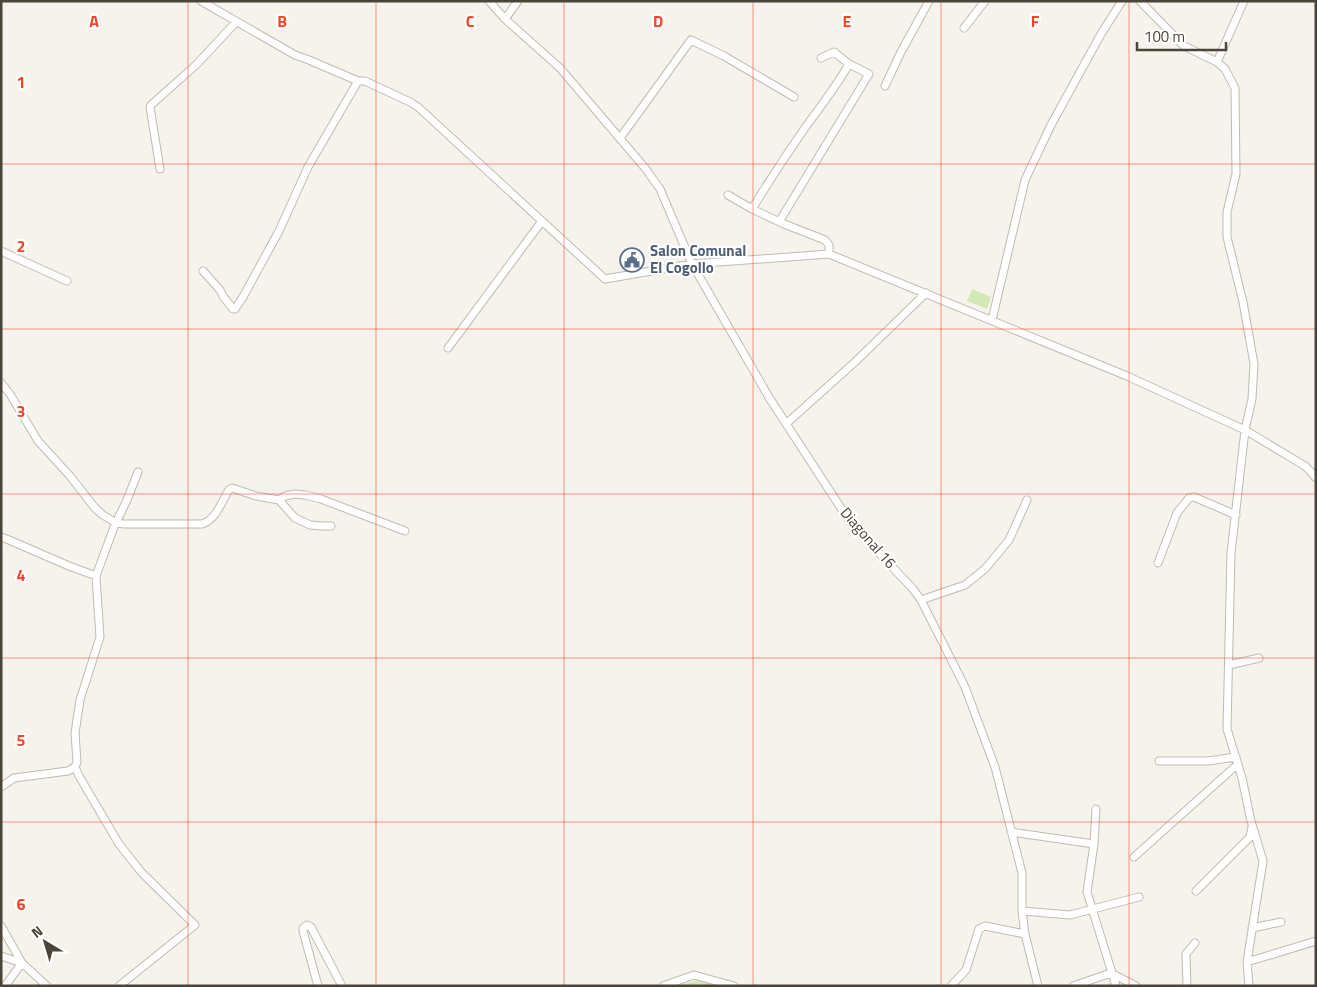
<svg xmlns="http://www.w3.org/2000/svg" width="1317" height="987" font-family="'Titillium Web',sans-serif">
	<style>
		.green { fill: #d2e8b7 }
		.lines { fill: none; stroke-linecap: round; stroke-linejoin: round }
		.minor-casing { stroke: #c1bbaf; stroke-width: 9 }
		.minor { stroke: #fff; stroke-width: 7 }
		.grid { fill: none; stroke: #f44425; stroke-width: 1; stroke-opacity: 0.55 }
		.labels { text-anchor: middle; stroke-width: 4.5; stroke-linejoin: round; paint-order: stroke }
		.service-label { font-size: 15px; font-weight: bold; fill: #4e5e75; stroke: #fff; text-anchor: start }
		.street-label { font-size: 15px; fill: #4a4439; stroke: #fff }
		.grid-label { font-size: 16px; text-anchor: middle; font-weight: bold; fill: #f44425; stroke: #fff; stroke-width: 4.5; stroke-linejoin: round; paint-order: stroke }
	</style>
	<rect width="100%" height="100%" fill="#f6f3ec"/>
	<path class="green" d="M972 289 991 297 987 309 967 301Z
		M698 980 719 986H678Z"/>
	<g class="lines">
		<g class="minor-casing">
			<path id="minor" d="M201 1 295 55 309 60 358 81H365L410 102 418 107 605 279 692 264 829 254 1127 376 1245 430 1305 466 1311 472 1316 478
				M489 1 505 19 560 68 645 168 660 189 692 264 770 399 850 522 913 589 921 600 965 687 995 767 1022 873V911L1025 934 1038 986
				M1140 1 1184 46 1217 62 1225 69 1235 88 1236 174 1227 212V237L1243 302 1254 364 1252 399 1245 430 1231 553 1227 729 1242 778 1251 821 1263 861 1247 962 1249 986
				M505 19 518 1
				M964 28 985 1
				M1217 62 1244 1
				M885 86 901 52 929 1
				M620 138 691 40 724 56 794 97
				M160 169 150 107 151 105 197 64 236 22
				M728 195 752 209 784 224 825 240 829 245V254
				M752 209C769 181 788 152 807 125 822 105 837 85 849 64
				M779 222 869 74 849 64 834 52 821 58
				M1 251 67 281
				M203 271 220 290 223 296 233 309H235L243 297 279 231 308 167 358 81
				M992 320 1025 180 1051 125 1101 34 1122 1
				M448 348 542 221
				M1 383 10 394 38 441 70 476 95 508 103 515 116 523 125 524H202C217 519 221 502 229 490L232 488 256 496 279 500 295 518 310 525 321 526H331
				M787 423 855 362 926 293
				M279 500 285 496 295 494 305 495 321 499 405 531
				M1 537 9 540 69 566 96 576
				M1158 563 1177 513 1189 498 1194 497 1236 515
				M921 600 965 585 985 569 1009 540 1027 500
				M1229 665 1259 658
				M1159 761H1208L1236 757
				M1 787 14 778 68 771 75 767
				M1096 809 1094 844 1087 892 1116 986
				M1011 832 1094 844
				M1134 857 1238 764
				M1196 891 1250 837 1252 827
				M1022 911 1070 915 1139 897
				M1 926 22 963 47 986
				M1252 928 1281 922
				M1 956 22 963
				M1247 962 1316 941
				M5 986 22 963
				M119 986 195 925 142 873 119 844 79 776 75 767 77 762 75 733 80 700 100 637 96 576 114 527 127 500 138 472
				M318 986 303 931V928L307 925 311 927 342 986
				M663 986 694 975 734 986
				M951 986 966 970 979 929 985 926 1025 934
				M1073 986 1111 973 1136 986
				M1187 986 1186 954 1195 943"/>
		</g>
		<use href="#minor" class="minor"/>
	</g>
	<path class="grid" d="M188 1V986M376 1V986M564 1V986M753 1V986M941 1V986M1129 1V986M1 164H1316M1 329H1316M1 494H1316M1 658H1316M1 822H1316"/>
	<defs>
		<g id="civic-ring" transform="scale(1.25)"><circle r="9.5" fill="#fff" stroke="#5c6f8a" stroke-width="1.5"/><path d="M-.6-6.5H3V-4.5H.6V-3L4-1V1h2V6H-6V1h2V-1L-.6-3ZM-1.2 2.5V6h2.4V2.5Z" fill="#5c6f8a"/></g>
	</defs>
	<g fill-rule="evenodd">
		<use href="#civic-ring" x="632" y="260"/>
	</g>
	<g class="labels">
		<g class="service-label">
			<text x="650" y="256">Salon Comunal<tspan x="650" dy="17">El Cogollo</tspan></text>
		</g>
		<g class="street-label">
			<text transform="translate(868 538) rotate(49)" y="5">Diagonal 16</text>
		</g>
	</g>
	<g class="grid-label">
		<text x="94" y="27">A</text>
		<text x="282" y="27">B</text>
		<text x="470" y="27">C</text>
		<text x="658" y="27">D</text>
		<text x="847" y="27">E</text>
		<text x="1035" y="27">F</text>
		<text x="21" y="88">1</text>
		<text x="21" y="252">2</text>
		<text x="21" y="417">3</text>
		<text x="21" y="581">4</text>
		<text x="21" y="746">5</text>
		<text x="21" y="910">6</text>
	</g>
	<rect width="1317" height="987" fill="none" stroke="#4a4439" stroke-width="5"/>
	<g transform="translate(45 942) rotate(322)" stroke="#ffffff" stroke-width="4" paint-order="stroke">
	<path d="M0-4L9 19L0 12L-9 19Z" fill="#4a4439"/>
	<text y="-8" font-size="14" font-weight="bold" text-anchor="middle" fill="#4a4439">N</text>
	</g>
	<path d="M1137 42v8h89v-8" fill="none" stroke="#4a4439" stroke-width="2.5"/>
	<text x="1144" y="42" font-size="15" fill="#4a4439" stroke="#ffffff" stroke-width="4" paint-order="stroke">100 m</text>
</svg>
